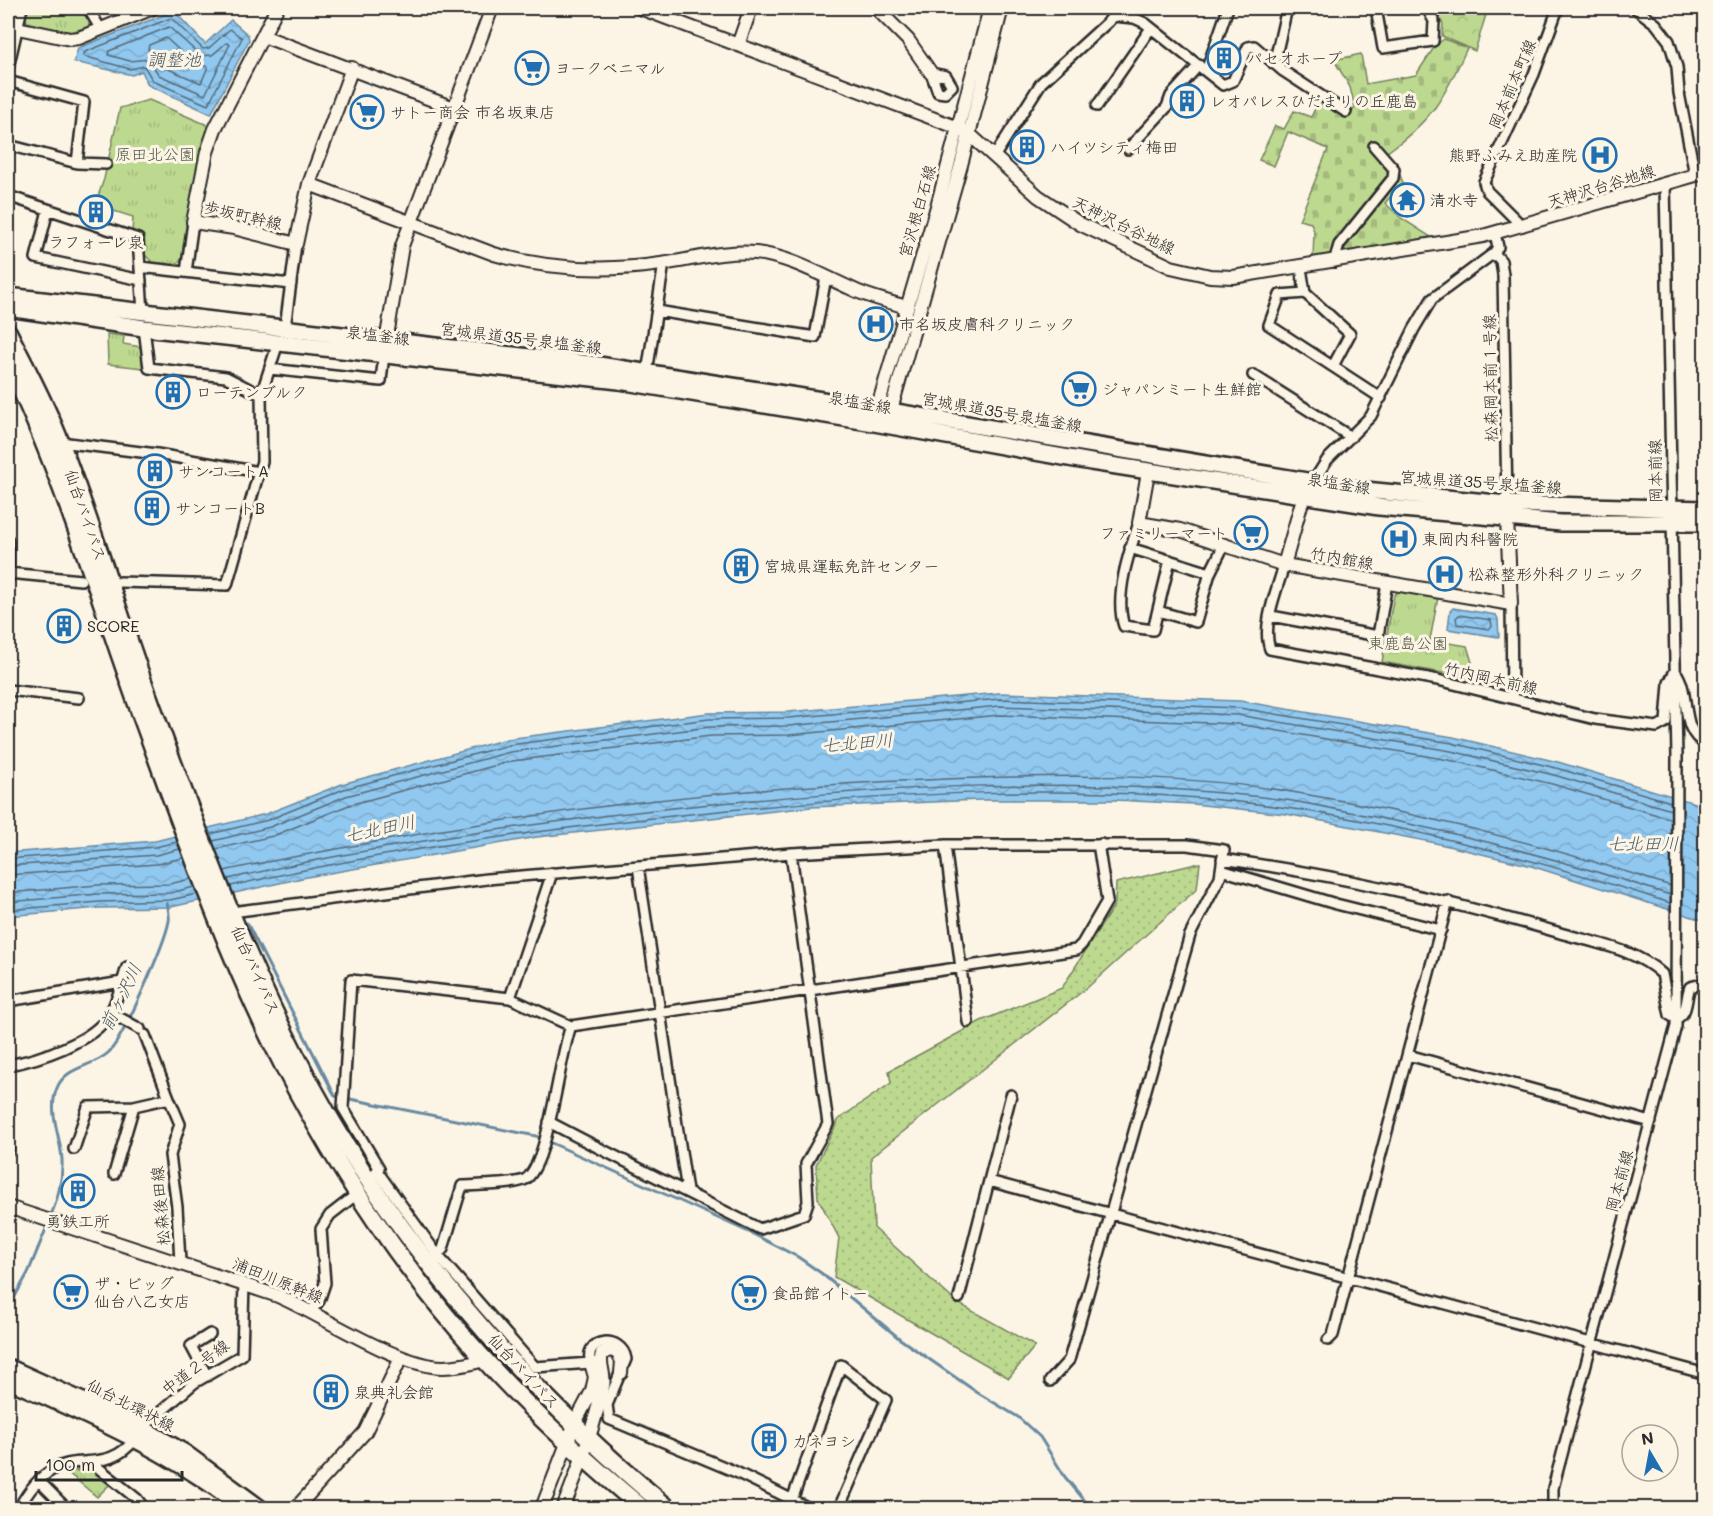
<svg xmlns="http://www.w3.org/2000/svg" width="1713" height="1516" font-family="Mali,'Klee One',sans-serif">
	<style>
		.grass { fill: url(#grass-dots); stroke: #74825e; stroke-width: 1.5 }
		.forest { fill: url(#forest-crowns); stroke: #74825e; stroke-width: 1.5 }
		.cemetery { fill: url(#cemetery-stones); stroke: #74825e; stroke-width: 1.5 }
		.park { fill: url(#park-tufts); stroke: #74825e; stroke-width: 1.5 }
		.water { fill: url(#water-waves); stroke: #6889a1; stroke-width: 1.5 }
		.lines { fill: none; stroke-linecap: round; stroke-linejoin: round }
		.shore { stroke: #546a79; stroke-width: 1.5 }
		.stream { stroke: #6889a1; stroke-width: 3 }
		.minor-casing { stroke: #2b2b2b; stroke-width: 14 }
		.tertiary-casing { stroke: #2b2b2b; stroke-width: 16 }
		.primary-casing { stroke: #2b2b2b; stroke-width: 20 }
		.trunk-casing { stroke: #2b2b2b; stroke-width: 21 }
		.minor { stroke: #fcf5e5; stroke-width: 9 }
		.tertiary { stroke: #fcf5e5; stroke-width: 12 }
		.primary { stroke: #fcf5e5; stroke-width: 15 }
		.trunk { stroke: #fcf5e5; stroke-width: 16 }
		.labels { text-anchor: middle; stroke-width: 6; stroke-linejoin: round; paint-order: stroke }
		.poi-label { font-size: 16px; fill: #2b2b2b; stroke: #fcf5e5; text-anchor: start }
		.street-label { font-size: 16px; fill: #2b2b2b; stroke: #fcf5e5 }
		.park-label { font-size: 16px; fill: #505644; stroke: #fcf5e5 }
		.water-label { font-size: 18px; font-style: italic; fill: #4a5a66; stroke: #fcf5e5 }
	</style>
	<defs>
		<pattern id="grass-dots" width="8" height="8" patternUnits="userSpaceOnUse" patternTransform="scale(1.5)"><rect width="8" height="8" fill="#bdd990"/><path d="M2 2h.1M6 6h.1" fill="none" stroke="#a3ba7c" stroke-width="1.8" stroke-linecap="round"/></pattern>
		<pattern id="forest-crowns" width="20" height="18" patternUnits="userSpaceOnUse" patternTransform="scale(1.5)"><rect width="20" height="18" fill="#bdd990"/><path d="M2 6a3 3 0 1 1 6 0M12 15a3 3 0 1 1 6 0" fill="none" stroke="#a3ba7c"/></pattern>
		<pattern id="cemetery-stones" width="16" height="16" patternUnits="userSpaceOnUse" patternTransform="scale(1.5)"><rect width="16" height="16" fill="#bdd990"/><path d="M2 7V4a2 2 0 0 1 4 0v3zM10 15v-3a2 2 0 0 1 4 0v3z" fill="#a3ba7c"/></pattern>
		<pattern id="park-tufts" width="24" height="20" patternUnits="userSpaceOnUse" patternTransform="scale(1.5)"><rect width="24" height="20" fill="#bdd990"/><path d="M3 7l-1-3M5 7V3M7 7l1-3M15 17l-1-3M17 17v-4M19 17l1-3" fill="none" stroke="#a3ba7c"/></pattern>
		<pattern id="water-waves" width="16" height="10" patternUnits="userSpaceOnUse" patternTransform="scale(1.5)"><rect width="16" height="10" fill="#91c8ef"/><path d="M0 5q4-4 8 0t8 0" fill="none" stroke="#7daccd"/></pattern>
	</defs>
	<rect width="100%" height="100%" fill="#fcf5e5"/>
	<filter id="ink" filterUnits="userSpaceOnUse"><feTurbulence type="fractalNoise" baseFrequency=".0167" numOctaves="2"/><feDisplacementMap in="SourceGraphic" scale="12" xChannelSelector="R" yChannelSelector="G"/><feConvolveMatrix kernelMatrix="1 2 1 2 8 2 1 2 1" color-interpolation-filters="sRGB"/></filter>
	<g filter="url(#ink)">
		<path class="grass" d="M1200 863 1197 889 1088 987 871 1157 874 1228 956 1302 1035 1346 1009 1378 834 1277 839 1238 818 1198 816 1165 839 1119 891 1083 889 1071 981 1021 1062 988 1115 904 1116 883Z"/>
		<path class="forest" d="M1433 8H1488L1475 51 1442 36 1443 24Z"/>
		<path class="cemetery" d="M1444 39 1467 48C1444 98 1432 121 1386 153L1398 169 1403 183 1385 203 1401 218 1431 237 1313 259 1314 231 1311 223 1299 220 1328 149 1288 132 1274 166 1259 160 1275 126 1284 129 1294 111 1311 117 1320 98 1347 117 1355 108 1350 87 1334 60 1361 54 1366 84 1416 75 1435 46Z"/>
		<path class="park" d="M27 8H82L90 21 88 27 71 32 29 24 25 18Z
			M149 100 212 127C194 169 189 212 184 258L174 265 153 263 144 254 142 237 132 233 133 217 95 205 104 179 120 108Z
			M107 334 124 336 123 344 141 347 143 368 108 364Z
			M1400 590 1438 597 1430 640 1467 646 1472 662 1470 678 1382 662 1394 595Z
			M91 1469 111 1483 97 1497 67 1472Z"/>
		<path class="water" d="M174 11 205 44 231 20 248 35 249 40 211 114 148 85 142 71 132 75 74 62 78 48Z
			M1453 608 1496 615 1498 619 1499 637 1448 629 1450 611Z
			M999 693 1240 701 1453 737 1558 762 1705 806V921L1528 865 1431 842 1286 814 1193 804 1114 800H981L811 807 537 837 307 877 171 907 99 908 8 916V853L155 841 266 814 342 784 507 739 709 713 788 712Z"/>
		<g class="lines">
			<path class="shore" d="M171 18 203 49 209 48 230 29 242 38 208 105 153 81 144 66 130 69 83 56 85 52Z
				M169 27 201 56 212 55 226 43 230 44 205 95 159 75 148 59 130 61 108 55 109 51Z
				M166 38 192 62 208 67 201 83 166 68 159 56 148 49 149 45Z
				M1459 615 1491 620 1492 627 1489 629 1457 624 1456 618Z
				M210 834 268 820 344 789 509 745 709 719 788 718 1000 699 1239 708 1452 743 1556 768 1671 802
				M213 841 270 827 346 796 510 752 710 727 788 726 1000 706 1238 715 1451 751 1554 775 1671 810
				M216 849 273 836 349 805 512 761 711 736 789 735 1000 715 1238 724 1449 760 1552 784 1671 819
				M8 859 155 847 177 842
				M8 866 156 855 180 849
				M224 871C272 860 321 852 369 843 552 809 738 787 925 780 1046 775 1172 772 1292 792 1421 813 1547 845 1671 886
				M8 875 157 864 183 858
				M228 879C371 846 517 825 663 809 869 787 1079 773 1286 800 1312 804 1339 810 1365 815 1469 835 1570 862 1670 895
				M231 886C376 852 524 832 672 816 871 794 1088 779 1287 808 1417 827 1545 862 1670 903
				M8 893 98 885 169 884 191 879
				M8 902 98 894 170 893 194 887
				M8 910 99 902 170 900 197 894"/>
			<path class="stream" d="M247 923 335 1096 536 1136 753 1234 798 1257 821 1273 900 1339 978 1393 1018 1417 1040 1437 1065 1477 1091 1508
				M50 1218C58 1199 63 1180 62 1160 61 1136 47 1112 57 1088 66 1066 91 1068 108 1053 123 1040 165 943 169 921 170 915 168 908 167 903
				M8 1309 28 1273 48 1224"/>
			<g class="minor-casing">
				<path id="minor" d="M88 8 100 28
					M1376 8 1383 48 1433 41 1434 21 1427 8
					M1635 8 1656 24 1669 41 1677 67 1679 93 1695 175
					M1113 16 1134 18 1145 23 1223 85 1233 81 1248 47 1254 46 1283 71 1346 112
					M1274 64 1287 8
					M8 68 22 8
					M1206 71 1228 8
					M931 73 946 76 952 86 945 93 938 92Z
					M8 81 84 102 77 163
					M1097 106 1151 28
					M8 145 77 163 106 164
					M1128 149 1167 107 1171 96 1199 65
					M994 157 1041 83 1108 22 1113 16 1114 8
					M8 196 138 239 143 312
					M48 210 36 258 141 280
					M1522 226 1487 191 1484 182 1534 74 1558 8
					M1494 253 1501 261 1503 275 1507 504
					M1334 262 1339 245 1393 178 1394 169 1374 146
					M140 267 291 284
					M1301 268 1305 293 1280 295 1269 325 1381 398
					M186 272 193 222
					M1305 293 1350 334 1333 366
					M657 311 815 337 826 277
					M144 328 149 368 226 377 261 395
					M285 328 296 244
					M270 369 381 381 384 354
					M647 373 664 263
					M1253 375 1351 437
					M60 442 157 454 259 472
					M1313 482 1327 460 1371 416 1414 329 1432 299 1494 253 1498 247 1495 233
					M1139 523C1129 552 1114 596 1124 626L1153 630 1170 560
					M8 540V579
					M1130 548 1210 573 1196 622 1158 611
					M1284 565C1278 588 1261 625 1270 649L1438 680 1595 719 1657 727 1666 722 1669 683 1675 671C1692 693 1678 730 1706 744
					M8 573 81 580
					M1210 573 1224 545
					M120 582 227 585 262 461 261 395 278 343
					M1511 604 1512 697
					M1271 616 1378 636 1387 583
					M8 690 79 698
					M945 845 968 1022
					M1222 859C1337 875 1447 900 1557 932 1593 943 1634 948 1662 974L1670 1015 1676 1019C1689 1012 1685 999 1690 987L1706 983
					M638 866 687 1191
					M1221 870 1336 904 1441 930
					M239 911 487 879 791 853 945 845H1187L1224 850 1220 877 1190 935 1069 1360 1050 1381
					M510 998 552 873
					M8 1001 122 982
					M111 1013 140 1029
					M145 1035 169 1098
					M1408 1055 1651 1122
					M8 1065C37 1060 93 1042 109 1015 117 1002 122 982 127 967
					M549 1122C619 1159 690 1194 760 1229L804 1214 808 1202 806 1164 828 1124 791 853
					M8 1146V1151
					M74 1149 88 1107 134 1106 169 1098 180 1124 170 1155 177 1207 180 1262
					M377 1171 439 1257 535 1367 591 1363C582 1338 622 1334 626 1359L607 1405 609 1419 736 1472 809 1508
					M375 1173 379 1168 343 1108 351 980 510 998 571 1026
					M114 1174 134 1106
					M989 1181 1706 1374
					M430 1265 443 1249 462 1186C476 1185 516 1185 526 1179 549 1163 559 1057 571 1026L1076 950 1082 944 1107 901 1099 850 1101 844
					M959 1298 1011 1095
					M312 1310 319 1301 325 1283 321 1229 330 1215 357 1194
					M1328 1340 1333 1335 1448 901
					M207 1376 191 1346 210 1334
					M142 1428 194 1383 242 1355 244 1283
					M91 1462 137 1499 144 1508
					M39 1481 66 1508
					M792 1500 841 1365 886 1400 839 1508
					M19 1508C26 1495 38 1478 52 1470 80 1453 108 1474 136 1438
					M1553 1508V1488L1676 1026 1677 757 1665 184"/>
			</g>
			<g class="tertiary-casing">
				<path id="tertiary" d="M277 8 215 129 207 152 193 222 234 228 296 244 309 184 352 68
					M640 8 956 127 968 133 1038 196 1080 224 1171 267 1210 276 1233 277 1483 236 1706 172
					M876 8 908 40 931 73
					M8 26 70 39 79 38 153 8
					M263 36 454 108
					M738 45 751 8
					M309 184 494 254C550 270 604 272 661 264 692 260 724 250 756 253 790 257 819 274 850 288 867 297 888 301 906 307
					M385 348 402 246 492 8
					M875 416 936 210 990 8
					M888 420 961 165 1002 8
					M1148 472 1139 523 1180 530 1284 565 1511 604 1507 519
					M1284 565 1301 505 1309 488
					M8 1207 278 1296C322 1315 399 1367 443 1367 457 1367 470 1364 484 1360
					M296 1508 365 1432 401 1358
					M542 1508 575 1423 592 1391 595 1377 591 1363
					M563 1508C579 1469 594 1428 603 1386 606 1375 598 1364 602 1354L609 1350 617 1352 622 1361 621 1373"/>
			</g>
			<g class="primary-casing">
				<path id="primary" d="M8 296 599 365 854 405 1355 489 1507 504 1706 509
					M8 308 144 328 619 381 874 423 1091 462 1379 507 1561 523H1706
					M8 1367 142 1428 185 1453 260 1508
					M8 1380C90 1416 170 1451 242 1507"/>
			</g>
			<g class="trunk-casing">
				<path id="trunk" d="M8 332C26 368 47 406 61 444 96 534 122 627 156 717 198 831 240 946 295 1054 384 1230 517 1383 668 1508
					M8 362C63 475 99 599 142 718 185 835 226 954 283 1065 337 1169 403 1270 482 1357 531 1412 586 1461 642 1508"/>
			</g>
			<use href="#minor" class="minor"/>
			<use href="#tertiary" class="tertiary"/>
			<use href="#primary" class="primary"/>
			<use href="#trunk" class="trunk"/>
		</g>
	</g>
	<defs>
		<g id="building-ring" transform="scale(1.725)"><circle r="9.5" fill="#fcf5e5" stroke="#1f6fb2" stroke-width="1.5"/><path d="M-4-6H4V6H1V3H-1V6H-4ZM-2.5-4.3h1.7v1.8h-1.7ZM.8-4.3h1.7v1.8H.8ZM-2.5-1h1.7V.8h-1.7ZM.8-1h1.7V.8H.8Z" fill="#1f6fb2"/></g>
		<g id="supermarket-ring" transform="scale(1.725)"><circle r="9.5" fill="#fcf5e5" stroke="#1f6fb2" stroke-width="1.5"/><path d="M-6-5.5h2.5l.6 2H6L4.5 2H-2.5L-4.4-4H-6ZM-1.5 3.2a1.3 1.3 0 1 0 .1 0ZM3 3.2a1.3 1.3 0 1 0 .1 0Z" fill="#1f6fb2"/></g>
		<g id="hospital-ring" transform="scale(1.725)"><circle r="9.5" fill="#fcf5e5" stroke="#1f6fb2" stroke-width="1.5"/><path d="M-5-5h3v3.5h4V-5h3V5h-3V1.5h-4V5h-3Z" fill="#1f6fb2"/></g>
		<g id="temple-ring" transform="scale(1.725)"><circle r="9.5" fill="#fcf5e5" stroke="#1f6fb2" stroke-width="1.5"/><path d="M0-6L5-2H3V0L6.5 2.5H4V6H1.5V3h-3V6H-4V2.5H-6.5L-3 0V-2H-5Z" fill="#1f6fb2"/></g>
	</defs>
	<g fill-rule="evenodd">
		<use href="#building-ring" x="1224" y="58"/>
		<use href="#supermarket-ring" x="532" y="68"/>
		<use href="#building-ring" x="1187" y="101"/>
		<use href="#supermarket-ring" x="367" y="112"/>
		<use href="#building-ring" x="1027" y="147"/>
		<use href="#hospital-ring" x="1600" y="155"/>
		<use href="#temple-ring" x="1407" y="200"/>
		<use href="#building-ring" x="96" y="212"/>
		<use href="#hospital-ring" x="876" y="324"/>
		<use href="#supermarket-ring" x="1079" y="389"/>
		<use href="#building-ring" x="173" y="392"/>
		<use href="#building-ring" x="155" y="471"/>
		<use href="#building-ring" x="152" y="508"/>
		<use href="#supermarket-ring" x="1251" y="533"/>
		<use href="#hospital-ring" x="1399" y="539"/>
		<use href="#building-ring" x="741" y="566"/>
		<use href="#hospital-ring" x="1445" y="574"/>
		<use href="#building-ring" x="64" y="626"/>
		<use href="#building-ring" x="78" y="1191"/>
		<use href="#supermarket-ring" x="71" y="1292"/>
		<use href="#supermarket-ring" x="749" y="1293"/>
		<use href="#building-ring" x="331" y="1392"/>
		<use href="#building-ring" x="769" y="1441"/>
	</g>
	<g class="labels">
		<g class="poi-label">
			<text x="1247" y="64">パセオホープ</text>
			<text x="555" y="74">ヨークベニマル</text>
			<text x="1210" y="107">レオパレスひだまりの丘鹿島</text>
			<text x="390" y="118">サトー商会 市名坂東店</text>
			<text x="1050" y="153">ハイツシティ梅田</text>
			<text x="1577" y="161" text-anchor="end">熊野ふみえ助産院</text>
			<text x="1430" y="206">清水寺</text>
			<text x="96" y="248" text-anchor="middle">ラフォーレ泉</text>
			<text x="899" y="330">市名坂皮膚科クリニック</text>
			<text x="1102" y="395">ジャパンミート生鮮館</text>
			<text x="196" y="398">ローテンブルク</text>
			<text x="178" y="477">サンコートA</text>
			<text x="175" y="514">サンコートB</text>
			<text x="1228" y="539" text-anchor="end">ファミリーマート</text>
			<text x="1422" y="545">東岡内科醫院</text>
			<text x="764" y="572">宮城県運転免許センター</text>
			<text x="1468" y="580">松森整形外科クリニック</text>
			<text x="87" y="632">SCORE</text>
			<text x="78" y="1227" text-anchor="middle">勇鉄工所</text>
			<text x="94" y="1289">ザ・ビッグ<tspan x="94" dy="18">仙台八乙女店</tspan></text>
			<text x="772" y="1299">食品館イトー</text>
			<text x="354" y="1398">泉典礼会館</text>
			<text x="792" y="1447">カネヨシ</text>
		</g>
		<g class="street-label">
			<text transform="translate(1512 84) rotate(-67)" y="6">岡本前本町線</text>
			<text transform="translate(1601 186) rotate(-17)" y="6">天神沢台谷地線</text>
			<text transform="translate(917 211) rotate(-74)" y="6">宮沢根白石線</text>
			<text transform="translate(243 215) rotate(13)" y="6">歩坂町幹線</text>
			<text transform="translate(1124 225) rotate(26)" y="6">天神沢台谷地線</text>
			<text transform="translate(378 335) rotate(7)" y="6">泉塩釜線</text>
			<text transform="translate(521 338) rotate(7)" y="6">宮城県道35号泉塩釜線</text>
			<text transform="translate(1490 378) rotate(-91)" y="6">松森岡本前１号線</text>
			<text transform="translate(860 402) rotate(10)" y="6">泉塩釜線</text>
			<text transform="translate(1002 412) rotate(10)" y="6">宮城県道35号泉塩釜線</text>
			<text transform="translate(1655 471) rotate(-91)" y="6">岡本前線</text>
			<text transform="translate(1481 482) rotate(4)" y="6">宮城県道35号泉塩釜線</text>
			<text transform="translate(1339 483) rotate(9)" y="6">泉塩釜線</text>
			<text transform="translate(86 515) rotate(71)" y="6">仙台バイパス</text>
			<text transform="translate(1342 558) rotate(10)" y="6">竹内館線</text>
			<text transform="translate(1491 678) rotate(13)" y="6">竹内岡本前線</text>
			<text transform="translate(256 970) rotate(66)" y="6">仙台バイパス</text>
			<text transform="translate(1619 1181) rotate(-75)" y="6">岡本前線</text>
			<text transform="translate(160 1206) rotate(-95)" y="6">松森後田線</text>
			<text transform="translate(278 1280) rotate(22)" y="6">浦田川原幹線</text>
			<text transform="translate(195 1367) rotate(-37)" y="6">中道２号線</text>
			<text transform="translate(524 1371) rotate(47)" y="6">仙台バイパス</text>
			<text transform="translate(131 1405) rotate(27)" y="6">仙台北環状線</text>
		</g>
		<g class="park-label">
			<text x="155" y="160">原田北公園</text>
			<text x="1408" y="649">東鹿島公園</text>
		</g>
		<g class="water-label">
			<text x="174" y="66">調整池</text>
			<text transform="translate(857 743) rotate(-5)" y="6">七北田川</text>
			<text transform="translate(380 829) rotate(-12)" y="6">七北田川</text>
			<text x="1643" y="850">七北田川</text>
			<text transform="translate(121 997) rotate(-64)" y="6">前ヶ沢川</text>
		</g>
	</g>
	<rect width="1713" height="1516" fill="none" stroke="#fcf5e5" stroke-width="30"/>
	<rect x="15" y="15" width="1683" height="1486" fill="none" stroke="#2b2b2b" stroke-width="2" filter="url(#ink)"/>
	<g transform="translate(1650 1453) rotate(350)"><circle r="28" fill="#fcf5e5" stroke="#a8a49b" stroke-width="1.5"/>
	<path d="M0-4.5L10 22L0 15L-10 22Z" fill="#1f6fb2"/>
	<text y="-9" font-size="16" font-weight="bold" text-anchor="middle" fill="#2b2b2b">N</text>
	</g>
	<path d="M36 1471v9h146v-9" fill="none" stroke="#2b2b2b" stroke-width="3"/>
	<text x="45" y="1471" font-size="18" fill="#2b2b2b" stroke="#fcf5e5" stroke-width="4.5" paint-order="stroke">100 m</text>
</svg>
